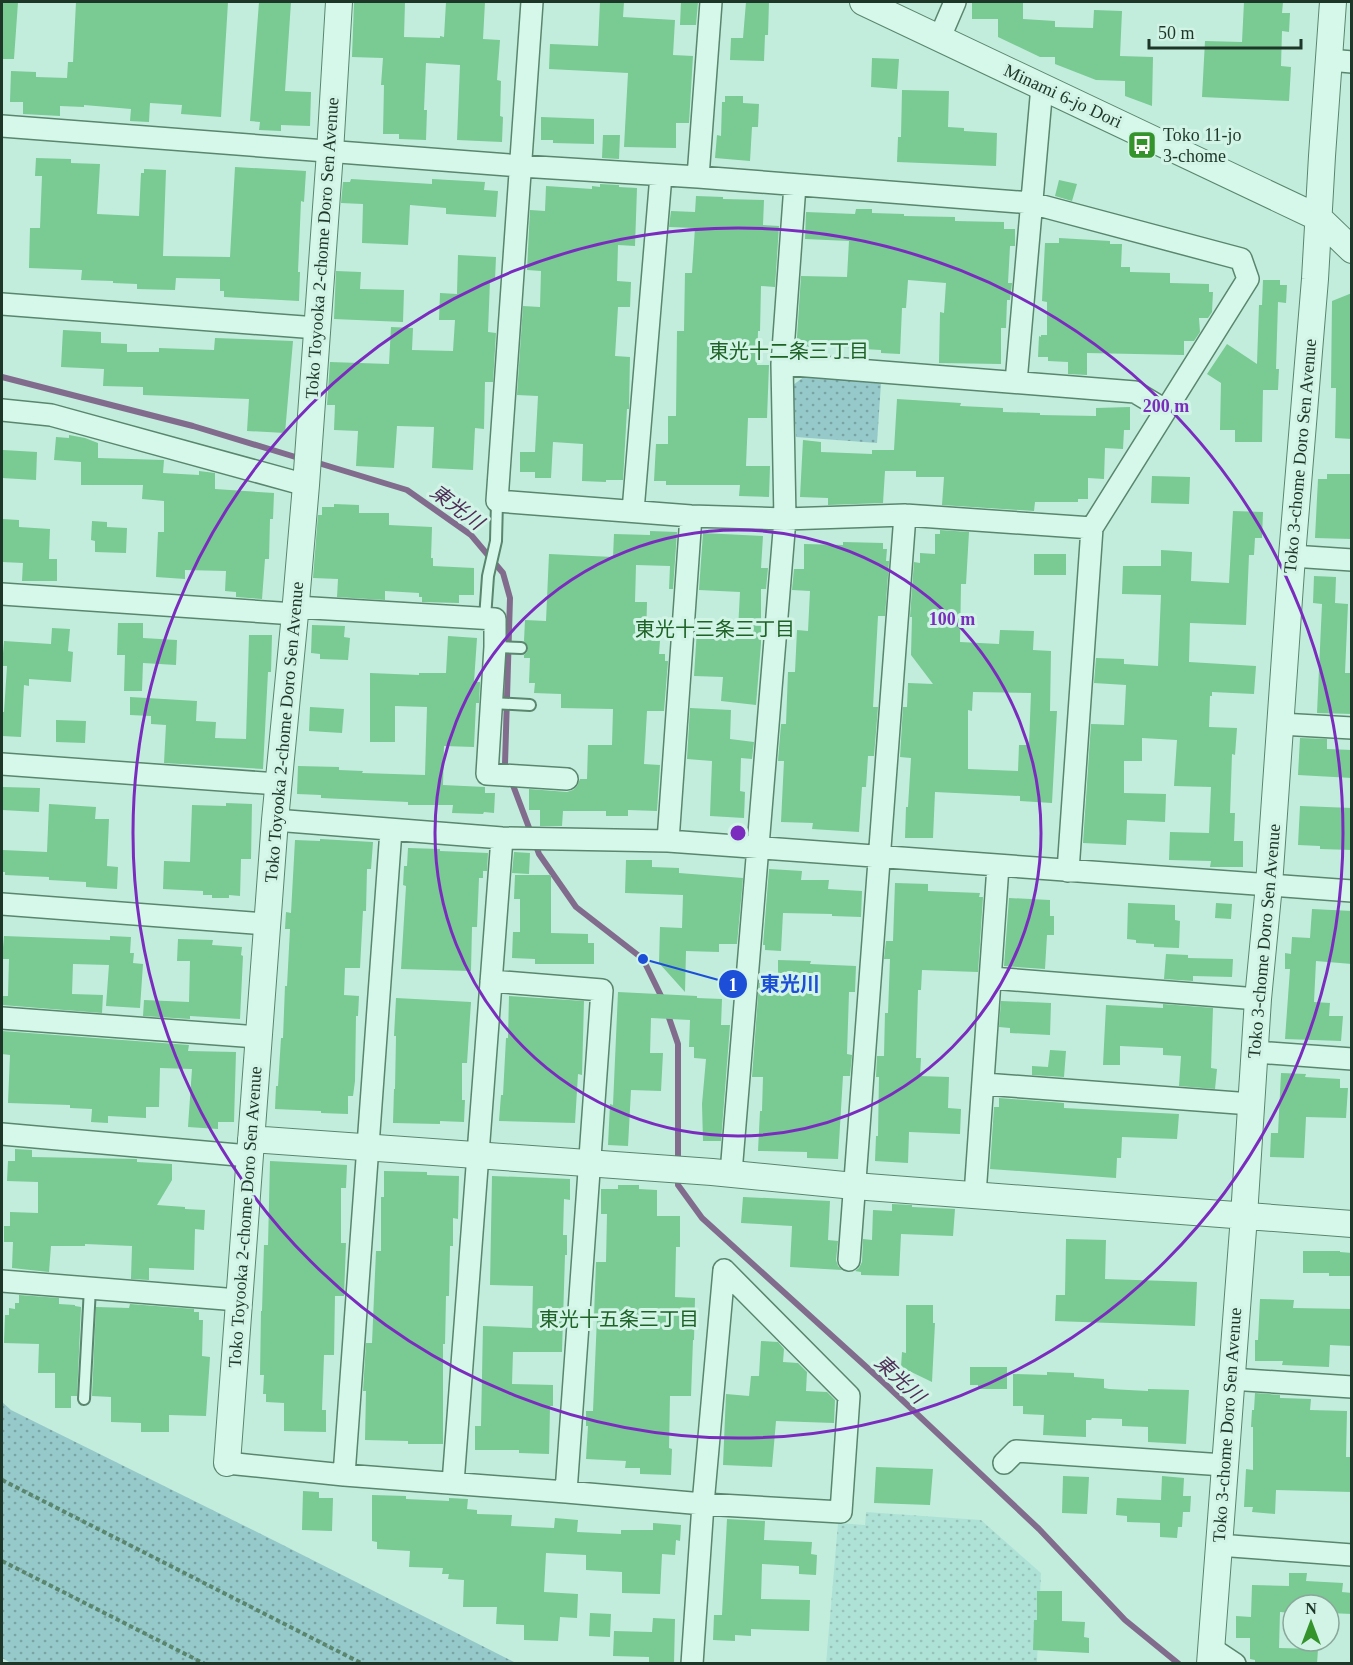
<svg xmlns="http://www.w3.org/2000/svg" width="1353" height="1665" font-family="'Times New Roman','Noto Sans JP',serif">
	<style>
		.farmland { fill: url(#farmland-dots) }
		.grass { fill: url(#grass-dots) }
		.lines { fill: none; stroke-linecap: round; stroke-linejoin: round }
		.stream { stroke: #826c8d; stroke-width: 6 }
		.building { fill: #79ca93; fill-rule: evenodd }
		.service-casing { stroke: #5a866d; stroke-width: 14 }
		.minor-casing { stroke: #5a866d; stroke-width: 24 }
		.tertiary-casing { stroke: #5a866d; stroke-width: 28 }
		.path { stroke: #5a866d; stroke-width: 4; stroke-dasharray: 4.5 3; stroke-linecap: butt }
		.service { stroke: #d5f8ea; stroke-width: 10 }
		.minor { stroke: #d5f8ea; stroke-width: 21 }
		.tertiary { stroke: #d5f8ea; stroke-width: 26 }
		.ring { fill: none; stroke: #7b2cbf; stroke-width: 3 }
		.labels { text-anchor: middle; stroke-width: 6; stroke-linejoin: round; paint-order: stroke }
		.street-label { font-size: 18px; fill: #1d3627; stroke: #d1f4e7 }
		.poi-label { font-size: 18px; fill: #1d3627; stroke: #d1f4e7; text-anchor: start }
		.neighbourhood-label { font-size: 20px; fill: #1e6226; stroke: #d1f4e7 }
		.water-label { font-size: 20px; font-style: italic; fill: #4f2d56; stroke: #d1f4e7 }
		.centre { fill: #7b2cbf; stroke: #d1f4e7; stroke-width: 3 }
		.ring-label { font-size: 18px; text-anchor: middle; font-weight: bold; fill: #7b2cbf; stroke: #d1f4e7; stroke-width: 6; stroke-linejoin: round; paint-order: stroke }
		.leader { fill: none; stroke: #1d4ed8; stroke-width: 2 }
		.callout-dot { fill: #1d4ed8; stroke: #d1f4e7; stroke-width: 2 }
		.mark-label { font-size: 18px; text-anchor: middle; font-weight: bold; fill: #fff }
		.callout-label { font-size: 20px; text-anchor: middle; font-weight: bold; fill: #1d4ed8; stroke: #d1f4e7; stroke-width: 6; stroke-linejoin: round; paint-order: stroke }
	</style>
	<defs>
		<pattern id="farmland-dots" width="8" height="8" patternUnits="userSpaceOnUse" patternTransform="scale(1.5)"><rect width="8" height="8" fill="#afe2d6"/><path d="M2 2h.1M6 6h.1" fill="none" stroke="#96c2b8" stroke-width="1.8" stroke-linecap="round"/></pattern>
		<pattern id="grass-dots" width="8" height="8" patternUnits="userSpaceOnUse" patternTransform="scale(1.5)"><rect width="8" height="8" fill="#96c9ca"/><path d="M2 2h.1M6 6h.1" fill="none" stroke="#7aa4a4" stroke-width="1.8" stroke-linecap="round"/></pattern>
	</defs>
	<rect width="100%" height="100%" fill="#c2eddc"/>
	<path class="farmland" d="M866 1512 981 1520 1041 1573 1037 1663 826 1664 838 1523 865 1525Z"/>
	<path class="grass" d="M805 376 881 383 877 443 796 437 793 385Z
		M2 1402 11 1410 279 1543 516 1663H11L2 1658Z"/>
	<g class="lines">
		<path class="stream" d="M2 377 193 426 302 459
			M315 462 407 490 471 535 503 573 510 598 505 764 531 833
			M535 843 539 854 576 907 643 959 664 1002
			M667 1012 678 1044V1165
			M678 1175V1185L702 1218 883 1382 1039 1529 1125 1620 1179 1664"/>
	</g>
	<path class="building" d="M2 2H18L14 59H2Z
		M76 2H228L221 117 181 114 182 105 150 103 149 122 130 121 131 109 84 105V107L60 106V116L23 114V102H10L11 71 36 72V77L67 78 68 62H73Z
		M259 2H291L285 91 311 92 310 126 281 125V131L259 130 260 122 250 121Z
		M354 2H405L404 37 440 38V36L444 37 446 2H485L483 39 500 40 497 80 501 81 500 116 503 117 502 142 457 140 460 65 426 63 424 110H427L426 140 399 139V134H383L384 85H381L383 58 352 57Z
		M600 2H624L623 17 675 20 673 55 693 56 689 123H676V148L624 147 628 73 549 69 550 44 598 46Z
		M681 2H698L696 25H680Z
		M746 2H769L768 35H765L764 61 730 60 731 38H743Z
		M972 2H1023V19L1055 21V27L1093 28 1094 10 1122 11 1120 56 1153 57 1152 106 1125 96V81L1096 80 1055 64V57H1040L998 37V19H972Z
		M1244 2H1283L1282 13H1290L1289 32 1282 31 1281 66 1291 67 1289 101 1202 97 1205 41 1242 42Z
		M872 58 899 59 897 89 871 87Z
		M902 90 949 91 948 127 964 128V131L997 133 996 166 897 162 898 137H901Z
		M725 96H743V103L759 104 758 127H752L750 161 715 158 717 135 721 136 722 102H725Z
		M541 117 594 119V144L553 143V140H541Z
		M603 135H620L619 159 602 158Z
		M36 158 71 159V163L100 164 97 214 139 216 141 173H144V169L166 170 163 256 230 257 235 167 306 171 304 202 301 201 298 272H300L299 301 224 297V291H220V279L176 278 175 290 137 289V284L113 283V281L81 280 82 270 29 268 30 228H40L42 176H35Z
		M351 179 432 184V179L485 182 484 190 498 191 496 217 446 214V208L410 205 408 245 362 243 363 204 341 203 343 182H350Z
		M1059 180 1077 184 1072 201 1055 196Z
		M600 184 619 185V187L637 188 635 246 618 245 617 281 631 282 630 307H618L615 356 630 357 629 406V409H627L623 480H606V482L582 481 583 444 553 442 551 478H535V472H520V452H535L538 396 517 395 523 306 540 307 541 271 527 270 530 210 545 211 546 186 592 189V186L600 187Z
		M696 196 723 197V199L764 200 763 225 779 226 775 287 761 286 760 331H758L757 365H769L767 418H748L746 466H770L769 497 739 496 740 485H666V481H654L656 444H668V416H676L677 331H684L685 273H692L695 228 669 227 671 211 695 212Z
		M856 209H872V213L904 214V216L955 217V221L1004 222V229H1015V246H1010L1008 283H1012L1010 300H1007L1006 328H1001V364L939 363 940 312 944 313 946 283 908 280 906 308H902L900 354 881 353V350L812 346V353L796 352 801 276 847 277 849 241 805 239 806 212 855 214Z
		M1059 238 1110 241V244H1122L1121 267H1130V272L1170 273V283L1209 284V292H1213L1212 312 1208 318H1199L1200 332 1194 341H1184V355L1087 353V375L1068 374V362L1048 361V357H1038L1039 336 1041 337V335H1047V302L1042 301 1045 243H1059Z
		M458 255 496 257 495 280H490L488 332 496 333 493 382H485L484 429 475 428 473 470 432 468 434 427 397 426 394 468 356 466 358 431 334 430 335 405H327L330 362 389 364 391 327 413 328 412 350 453 351 455 320H439L440 293 457 294Z
		M336 271 361 272 360 289 404 290 403 322 334 319Z
		M1263 280H1280V285H1287L1286 303 1278 302 1276 369H1279L1278 390H1263L1262 442H1235V430H1220L1221 383 1207 374 1227 344 1257 364 1259 305H1262Z
		M1352 293V439L1335 438 1336 388H1331L1332 301Z
		M63 330 101 332V343L127 344V352H159V348L214 350 215 338 293 341 285 433 247 431 249 399 143 395V387L103 386 104 369 61 367Z
		M897 399 961 403 960 406 1003 408V412L1040 413V415L1096 416V408L1130 407V430H1124L1123 449 1105 448 1104 479 1088 478V499H1078V502H1035L1034 511 942 505 944 477H916V471H885L883 503 828 505V498L800 497 803 440 821 442V452L872 454V450H894Z
		M69 435 85 438 98 443V458L164 460 163 473 199 475V471L215 473V489L274 493 273 519H270L269 559H265L262 599 236 597V592L225 591 226 571 185 570V579L156 577 158 532H164V501L142 499 143 485H81V462L54 460 56 437 69 438Z
		M3 450 37 452 36 480 2 478Z
		M1327 474H1351L1350 510H1352V539L1315 538 1318 479H1327Z
		M1152 476 1190 477 1189 504 1151 503Z
		M334 504 359 505V513H389V525L432 527 431 558H433V566L474 568V595H459V603L422 602V597H419V593L385 591V600L337 597 338 579 313 578 318 515H322V507H334Z
		M1233 511 1263 512 1262 538H1255L1254 555H1249L1246 625 1190 623 1189 662 1256 666 1254 694 1212 692V696H1210L1209 727 1237 728 1235 755 1232 754 1230 813H1235L1234 841H1243V867H1210L1211 861 1169 860 1170 832 1209 833 1211 787 1174 786 1177 740 1142 738V761H1124V793L1166 794 1165 822 1127 820 1126 845 1083 843 1091 724 1124 725 1126 685 1094 683 1096 658 1124 659V664L1158 666 1161 595 1122 594 1123 566H1161V550L1192 552 1191 581 1229 583Z
		M2 519 19 520V527L50 529 49 559H57V581H22L23 563 2 562Z
		M92 521 107 522V527L127 528 126 553 95 552V541L91 540Z
		M940 530 969 532 966 584H961L960 642 999 644 1000 630 1034 631 1033 650 1051 651 1050 711H1057L1052 803 1020 801V796L935 792 933 838H905L906 807H908L911 758 900 757 903 707H907L908 683 933 684 911 655 912 617H910L914 562 920 563V553L935 554V534H940ZM973 692 1031 693 1029 745H1019L1018 771 968 769V710L972 711Z
		M650 531 677 532 673 589H669L670 566 636 565 635 602H647L646 640 660 641 659 654H665V661H668L664 711H647L644 764 660 765 657 811 628 810V816H606V811H563L562 826H540V810H529V789L567 792 573 790 577 786 580 779H587L588 745H612L613 709 561 708V694L534 693 535 683H529L530 658H524V655L527 652 528 648 524 641 525 620 546 621 549 554 613 557 614 534 650 535Z
		M703 533 763 536 761 568H768L766 589H761V644L756 705 721 701 723 677 694 676 697 629 735 631V630H738L740 592 699 590Z
		M843 542 883 543V549H887L886 561H889L885 616H878L873 707H878L874 756H868L866 787H862L859 832 812 829 813 823 781 822 784 761H778L781 724H786L788 672H795L797 630 808 631 810 591 792 590 794 569H804V544L843 545Z
		M1034 554H1066V575H1034Z
		M1314 576 1336 577 1335 603 1348 604 1345 673H1352V714L1317 713 1322 604 1313 603Z
		M118 623H143V638L177 640 176 665 143 663 142 691H124L125 655H117Z
		M312 625 345 626 344 637 350 638 348 660 320 659V654L311 653Z
		M52 628 70 629 68 651 73 652 71 682 29 679V686L24 685 21 737 2 736V712H4L7 666H2L4 641 51 644Z
		M249 635H272L271 672H268L263 769 164 763 166 725 151 724V716L130 715V697L197 701 196 721 216 722 215 738 246 739Z
		M448 636 477 638 474 682H480L479 703H476L474 747 444 746 443 785 485 787V793H495L494 813 484 812 483 814 452 813 453 805H408V802L321 798V795L297 794 298 766 339 767V770L363 771 362 773 425 775 427 707 395 706V742H370V673L419 675V673H446Z
		M310 707 344 709 342 733 309 731Z
		M690 708 731 710 730 739 754 742 752 759 741 758 740 791 745 792 744 818 710 816 712 761 687 759Z
		M56 720 86 721 85 743 56 742Z
		M1300 738 1327 739V749L1352 750V778L1298 775Z
		M3 787 40 788 39 812 2 810Z
		M226 803 252 804 251 859H241L240 896 229 895V898H212V895H203V891L163 889 164 861 190 862 192 805 226 806Z
		M49 804 96 807 95 819H109L107 866 118 867 117 889 86 887V882L49 880V877L5 875V872H2V850L47 852Z
		M1300 806 1352 808V850L1320 849V846L1298 845Z
		M320 839 373 842 371 869H367L366 911H363L360 968H345L344 995 359 996 358 1016H356L355 1081 353 1096H348V1114L321 1113V1111L275 1109 276 1086H278L281 1038H283L285 986H287L290 929H285L286 912 291 913 295 840 320 841Z
		M408 848 440 849V851L488 853 487 871H483V878H479L477 927H472L471 971 401 969 406 886 403 885 404 866H407Z
		M514 852 530 853 529 874 512 873Z
		M626 860H652V867L679 868V873L743 878 737 944H719V952L686 951 685 992 659 963 660 927 682 928 683 895 625 893Z
		M769 869 802 871 801 880H829L828 889 862 891 861 917 832 916V914L783 913 781 951 765 950V945H763Z
		M515 875H551V933L588 934V943H594V964H535V959L512 958 513 932H520V899H514Z
		M895 883 928 884V891L980 893 979 897H983L978 972 922 970 921 990H918L916 1058H921L920 1076 949 1077 948 1108 961 1109 960 1134 909 1132 908 1163 875 1161 876 1136H878L879 1077H876L877 1056H884L885 1013H888L890 959H884L886 941H893Z
		M1009 898 1050 900V916H1054V935H1047L1045 969 1004 966Z
		M1128 903 1175 905V920L1180 921 1179 948 1154 947V944L1136 943V940L1127 939Z
		M1216 903 1232 904 1231 919 1215 918Z
		M1312 909 1352 911V964L1316 961 1314 1002 1330 1003 1329 1016H1343L1341 1041 1285 1039 1290 969H1285V953L1291 954 1292 937 1310 938Z
		M4 936 110 940V936L131 937 130 953H134L133 963 143 964 140 1008 106 1006 109 965 73 964 72 994 103 995 102 1013 2 1005V996H8L9 959H2Z
		M178 939 213 940 212 945 242 947 241 955 243 956 240 1019 190 1016V1019L143 1016 144 1000 189 1002 190 961H177Z
		M1166 954 1188 955V958L1233 959 1232 977 1193 976V981L1164 979Z
		M778 960 811 961 810 964 856 966 855 992H849L847 1054 852 1055 850 1076H843L838 1159 807 1158V1152L758 1151 760 1111H762L763 1077H752L759 983H778Z
		M618 992 697 996V998L722 999 721 1025H730L721 1141H703L702 1104 706 1059 694 1058V1047H689L690 1020 651 1018 650 1053H663L661 1091 631 1090 628 1146 608 1145 610 1104 613 1105Z
		M509 996 584 1001 582 1075 578 1074 575 1123 499 1121 501 1095H503L506 1038H508Z
		M396 998 471 1002 467 1063H462V1100H465L464 1122 440 1121V1124L393 1123 394 1089H395L396 1036H394Z
		M1001 1001 1051 1003 1050 1035 1010 1033V1028L999 1027Z
		M1163 1004 1213 1008 1211 1068 1217 1069 1215 1089 1179 1086 1181 1056 1163 1055V1048L1120 1046V1065H1103L1106 1005 1163 1008Z
		M2 1031 189 1045 188 1051 236 1052 234 1122H218V1129L188 1127 192 1069 160 1068 159 1107H146V1118L108 1116V1123L91 1122 92 1109 70 1108V1105L8 1103 10 1055 2 1054Z
		M1050 1050 1066 1051 1064 1077 1032 1075V1066L1048 1067Z
		M1281 1073 1306 1074 1305 1077 1340 1079V1088H1348L1346 1118 1306 1117 1304 1158 1270 1157 1271 1133H1278Z
		M999 1098 1064 1103V1108L1179 1114 1177 1139 1122 1137 1121 1158H1117L1116 1178 990 1169 994 1107H999Z
		M15 1149 32 1150V1157L137 1159V1162L172 1164V1180L157 1205 185 1207V1209L205 1210 204 1230 195 1229 194 1270 149 1268V1280L131 1279 132 1246 85 1244V1246H51L49 1272 12 1268 13 1242H4V1226H10V1212L38 1213V1182L7 1181 8 1161H15Z
		M270 1161 347 1165 346 1188H341V1243H346L344 1296H335L334 1355H324L322 1410H326V1432L284 1431V1403L266 1402V1394H263L264 1375H260L261 1311H262L264 1245H268Z
		M384 1171 427 1172V1175L459 1176 458 1219 453 1218V1246H450L449 1296H446L445 1344H443V1444H408V1441L365 1440 366 1391H363L366 1343H372L376 1251H381V1197H384Z
		M492 1176 570 1179V1200L564 1199 563 1235H567V1255H565L562 1352H513L512 1384 553 1385V1406H550L549 1454 519 1453V1450H475V1426H481L483 1326 532 1328 533 1286 490 1285Z
		M618 1185H639V1189L657 1190V1216H680V1247H676L675 1297 695 1298 694 1340H693L691 1396H670L669 1448 672 1449 671 1475 640 1474V1468H625L626 1461 586 1459 588 1426H586V1411H593L597 1317H594L596 1262H606L607 1214H601V1189H618Z
		M743 1197 830 1201 828 1240 838 1241 836 1260 838 1266 842 1270 790 1267 792 1226 741 1223Z
		M892 1204 912 1205V1207L955 1209 953 1236 901 1234 899 1276 861 1275V1272L855 1271 859 1268 862 1262 863 1239 872 1240 873 1210 892 1211Z
		M1066 1239 1106 1240 1105 1279 1197 1282 1195 1326 1055 1321 1056 1295H1065Z
		M1303 1251H1340V1252L1352 1253V1276H1329V1273H1303Z
		M19 1295 59 1298V1304L75 1305V1306L81 1307 77 1396H71V1408H55V1373H38L39 1344 4 1343 5 1315H9V1308L15 1309V1303H19Z
		M1260 1299 1294 1300 1293 1308 1352 1309V1346L1330 1345 1329 1367 1282 1365 1283 1361H1255V1340H1258Z
		M130 1304 194 1309V1312H199V1320H203L202 1356 210 1357 206 1416 169 1415V1432H141V1423L111 1422V1397L92 1396 96 1307 129 1308Z
		M906 1305H933V1323H935L932 1382 901 1367 902 1352 906 1353Z
		M761 1341 778 1342 784 1349 783 1362 798 1363 807 1372 806 1391 827 1392 835 1400 834 1423 776 1421 772 1467 723 1465 726 1394 749 1396 751 1376H759Z
		M970 1367H1007V1389H978V1385H970Z
		M1047 1372 1074 1373V1377L1104 1379V1388L1109 1389 1148 1391V1389L1189 1390 1186 1444 1148 1442V1427L1122 1426V1419L1092 1418 1091 1420H1086V1437L1043 1435 1044 1415 1023 1414V1406H1013V1374L1047 1375Z
		M1255 1393 1280 1395V1398L1311 1399 1310 1410 1347 1411 1346 1457H1352V1492L1276 1490 1275 1514 1252 1512 1253 1507H1244L1246 1469 1253 1470V1427H1251L1252 1410H1254Z
		M876 1467 933 1469 930 1505 874 1503Z
		M1063 1476 1089 1477 1087 1514 1062 1513Z
		M1162 1476 1184 1478 1183 1496H1191L1190 1512H1183L1182 1527H1178L1177 1538 1160 1537V1523L1127 1522V1516L1116 1515 1117 1498 1161 1500Z
		M303 1491 319 1492V1498H333L332 1531 302 1530Z
		M372 1495 406 1496V1499L449 1501V1498L468 1499 467 1509 477 1510V1514L512 1515 511 1526 554 1528 555 1518 578 1520 577 1532 621 1534V1530H653V1523L681 1525 680 1541 676 1540 675 1555 662 1554 660 1594 622 1593V1572L586 1570V1555L546 1553 544 1592 578 1594 577 1618 560 1617 558 1641 524 1640V1625L496 1624 497 1607H463L464 1580 448 1579 449 1574H442L443 1568 409 1567 410 1551 377 1549V1542L372 1541Z
		M727 1519 765 1521 764 1540 812 1542 811 1554 817 1555 816 1575 799 1574V1566L762 1564 761 1599 810 1600 809 1631 751 1629V1636L735 1635V1641L713 1640 714 1615H722Z
		M1289 1573H1307L1306 1581 1343 1583 1342 1592 1352 1593V1614L1329 1613V1605H1293V1613L1280 1612 1279 1648 1318 1649 1317 1664H1255V1660L1250 1659V1638H1236V1616L1251 1617 1252 1585 1289 1586Z
		M1037 1591H1062V1621L1085 1622 1084 1637 1089 1638V1653L1033 1650 1034 1620H1037Z
		M590 1613 611 1614 610 1637 589 1636Z
		M653 1618 675 1619 674 1664H649V1657L613 1656 614 1631 652 1632Z"/>
	<g class="lines">
		<g class="service-casing">
			<path id="service" d="M485 618 488 576 496 541 497 501
				M495 647 521 648
				M492 703 530 705
				M84 1399 90 1288"/>
		</g>
		<g class="minor-casing">
			<path id="minor" d="M532 2 497 501 691 516 785 519 905 515 1092 528
				M940 37 955 2
				M1329 60 1352 62
				M2 126 521 166 698 177 1031 203 1241 259 1248 279 1092 528 1068 871
				M698 177 711 2
				M2 304 317 328
				M782 364 1135 392 1165 410
				M1016 382 1042 86
				M2 410 51 415 306 485
				M633 511 661 175
				M1292 556 1352 560
				M2 594 295 614
				M296 607 495 619V647L487 774 567 779
				M1280 724 1352 728
				M2 764 278 784
				M275 820 502 838 668 841 1352 891
				M668 841 691 516
				M2 904 266 924
				M991 978 1258 999
				M491 981 602 990 566 1492
				M2 1018 258 1037
				M1255 1052 1352 1059
				M984 1084 1251 1104
				M2 1134 249 1156
				M731 1173 785 519 782 364 795 185
				M975 1195 998 866
				M849 1260 905 515
				M2 1281 238 1300
				M1230 1379 1352 1387
				M227 1463 344 1475 566 1492 703 1504 841 1512 849 1396 724 1270
				M1004 1463 1016 1451 1224 1465
				M344 1475 391 830
				M453 1483 502 838
				M1218 1545 1352 1555
				M1211 1648 1235 1664
				M692 1664 703 1504 724 1270"/>
		</g>
		<g class="tertiary-casing">
			<path id="tertiary" d="M863 2 1319 218 1352 250
				M251 1139 712 1172 854 1186 1352 1224
				M227 1463 275 820 295 614 306 485 330 152 339 2
				M1210 1664 1244 1216 1258 999 1269 885 1292 556 1315 279 1322 156 1333 2"/>
		</g>
		<path class="path" d="M2 1480 363 1664
			M2 1561 205 1664"/>
		<use href="#service" class="service"/>
		<use href="#minor" class="minor"/>
		<use href="#tertiary" class="tertiary"/>
	</g>
	<g class="ring">
		<circle cx="738" cy="833" r="303"/>
		<circle cx="738" cy="833" r="605"/>
	</g>
	<defs>
		<g id="bus-square" transform="scale(1.5)"><rect x="-9" y="-9" width="18" height="18" rx="4" fill="#35932b" stroke="#d1f4e7"/><path d="M-5-6H5V4H4V6H2V4H-2V6H-4V4H-5ZM-3.5-4V0h7V-4ZM-3.5 1.2v1.5H-2V1.2ZM2 1.2v1.5H3.5V1.2Z" fill="#fff"/></g>
	</defs>
	<g fill-rule="evenodd">
		<use href="#bus-square" x="1142" y="145"/>
	</g>
	<g class="labels">
		<g class="street-label">
			<text transform="translate(1063 96) rotate(25)" y="6">Minami 6-jo Dori</text>
			<text transform="translate(322 248) rotate(-86)" y="6">Toko Toyooka 2-chome Doro Sen Avenue</text>
			<text transform="translate(1300 456) rotate(-85)" y="6">Toko 3-chome Doro Sen Avenue</text>
			<text transform="translate(284 732) rotate(-85)" y="6">Toko Toyooka 2-chome Doro Sen Avenue</text>
			<text transform="translate(1264 941) rotate(-85)" y="6">Toko 3-chome Doro Sen Avenue</text>
			<text transform="translate(245 1217) rotate(-86)" y="6">Toko Toyooka 2-chome Doro Sen Avenue</text>
			<text transform="translate(1227 1425) rotate(-86)" y="6">Toko 3-chome Doro Sen Avenue</text>
		</g>
		<g class="poi-label">
			<text x="1163" y="141">Toko 11-jo<tspan x="1163" dy="21">3-chome</tspan></text>
		</g>
		<g class="neighbourhood-label">
			<text x="789" y="358">東光十二条三丁目</text>
			<text x="715" y="636">東光十三条三丁目</text>
			<text x="619" y="1326">東光十五条三丁目</text>
		</g>
		<g class="water-label">
			<text transform="translate(457 507) rotate(37)" y="7">東光川</text>
			<text transform="translate(900 1379) rotate(43)" y="7">東光川</text>
		</g>
	</g>
	<circle cx="738" cy="833" r="9" class="centre"/>
	<g class="ring-label">
		<text x="1166" y="412">200 m</text>
		<text x="952" y="625">100 m</text>
	</g>
	<path class="leader" d="M643 959L733 984"/>
	<g class="callout-dot">
		<circle cx="643" cy="959" r="6"/>
		<circle cx="733" cy="984" r="15"/>
	</g>
	<g class="mark-label">
		<text x="733" y="991">1</text>
	</g>
	<g class="callout-label">
		<text x="790" y="991">東光川</text>
	</g>
	<rect width="1353" height="1665" fill="none" stroke="#1d3627" stroke-width="6"/>
	<g transform="translate(1311 1623)"><circle r="28" fill="#d1f4e7" stroke="#89a89a" stroke-width="1.5"/>
	<path d="M0-4.5L10 22L0 15L-10 22Z" fill="#35932b"/>
	<text y="-9" font-size="16" font-weight="bold" text-anchor="middle" fill="#1d3627">N</text>
	</g>
	<path d="M1149 39v9h152v-9" fill="none" stroke="#1d3627" stroke-width="3"/>
	<text x="1158" y="39" font-size="18" fill="#1d3627" stroke="#d1f4e7" stroke-width="4.5" paint-order="stroke">50 m</text>
</svg>
